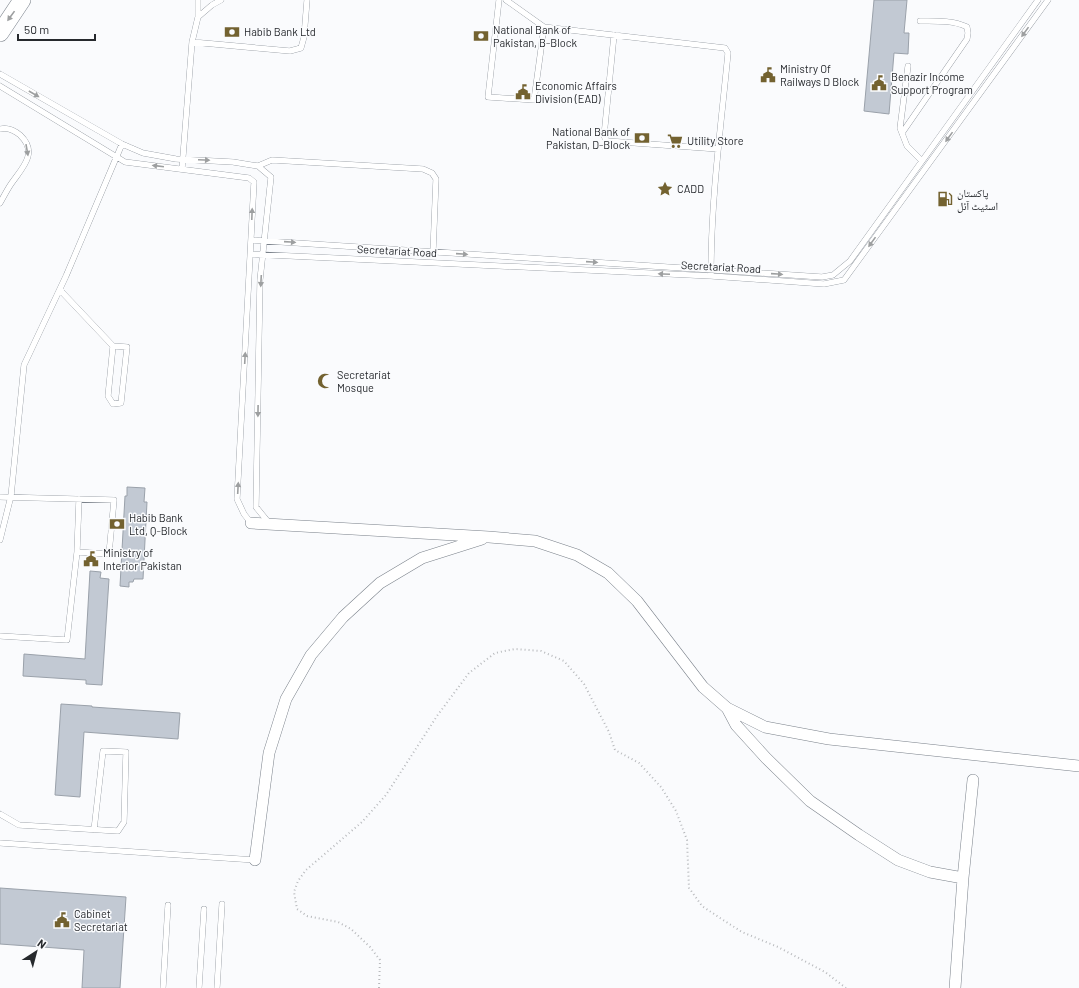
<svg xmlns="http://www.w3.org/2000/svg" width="1079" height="988" font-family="Barlow,'Noto Naskh Arabic',sans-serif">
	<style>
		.building { fill: #c2c9d3; stroke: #9aa1aa }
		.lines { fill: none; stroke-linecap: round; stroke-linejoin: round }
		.service-casing { stroke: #7a818a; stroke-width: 6 }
		.minor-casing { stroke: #7a818a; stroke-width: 12 }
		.primary-casing { stroke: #7a818a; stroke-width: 18 }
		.path { stroke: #b8babd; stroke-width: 2; stroke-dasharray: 1 3; stroke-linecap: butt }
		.service { stroke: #fff; stroke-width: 5.5 }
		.minor { stroke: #fff; stroke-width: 11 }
		.primary { stroke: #fff; stroke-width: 17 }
		.oneway { fill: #9d9fa0 }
		.labels { text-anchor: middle; stroke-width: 3; stroke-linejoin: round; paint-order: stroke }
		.poi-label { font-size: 11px; fill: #26292d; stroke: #fafbfd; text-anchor: start }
		.street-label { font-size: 11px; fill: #26292d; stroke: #fafbfd }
	</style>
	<rect width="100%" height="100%" fill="#fafbfd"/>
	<path class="building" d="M874 0H907L904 33H909L908 54 894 53 889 114 864 111Z
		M127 487 145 488 144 502H147L143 579H134L133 582H129V587L120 586 125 496H127Z
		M90 571 101 572 100 578 109 579 102 685 86 684V680L23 676 24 654 85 659Z
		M61 704 92 706V707L180 713 178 739 84 732 80 797 55 795Z
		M0 888 126 897 120 988H82L84 950 0 944Z"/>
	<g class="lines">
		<g class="service-casing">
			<path id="service" d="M499 0 488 97 534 100 544 27
				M506 0 544 27 725 48 728 53C721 126 711 199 711 273
				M198 17V0
				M614 35 604 136 607 141 718 149
				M192 42 290 51 301 48 304 37 307 0
				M908 66 900 128 907 146 922 161
				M0 74 122 144 143 153 176 159 233 162 258 166 271 177 260 280 256 507 269 523
				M0 86 125 162 249 178 254 182 237 499 244 514 251 523
				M0 129C8 127 14 130 20 135 39 153 22 168 11 184 7 190 4 196 0 203
				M902 133 967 39 968 33 967 27C953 20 935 21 920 21
				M258 166 272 160 423 169 432 173 436 179 433 252
				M182 169 192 42 198 17 212 5 221 0
				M251 240 822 277 833 275 850 261 1038 0
				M251 254 711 276 824 284 844 280 1048 0
				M60 290 113 346 108 396 113 404 121 403 127 347 113 346
				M0 497 114 500 109 554 77 552 67 640 0 636
				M0 540 11 496 24 365 66 276 122 144
				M77 552 79 499
				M0 814 19 825 118 831 124 822 126 752 103 751 94 830
				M0 843 255 860
				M163 988 168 905
				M199 988 204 909
				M217 988 222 904"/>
		</g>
		<g class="minor-casing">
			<path id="minor" d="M251 523 489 537 535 541 577 555 608 573 637 601 703 687 727 708 736 725 766 758 810 801 859 835 898 860 930 872 963 878 955 988
				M727 708 765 727 829 739 1079 766
				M255 860 269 753 286 699 311 655 343 617 380 583 422 558 482 539
				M963 878 973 780"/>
		</g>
		<g class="primary-casing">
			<path id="primary" d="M0 33 22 0"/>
		</g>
		<path class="path" d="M379 988 380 960 370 947 351 929 338 922 307 916 297 909 294 892 298 881 306 870 362 822 386 795 437 716 469 673 495 653 515 649 541 651 564 661 584 684 609 732 615 750 639 763 661 787 676 811 687 840 689 888 702 906 720 918 742 932 778 947 825 972 846 988"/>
		<use href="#service" class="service"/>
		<use href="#minor" class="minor"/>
		<use href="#primary" class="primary"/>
	</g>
	<defs><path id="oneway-solid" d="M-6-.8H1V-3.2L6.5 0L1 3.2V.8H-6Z"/></defs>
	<g class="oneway">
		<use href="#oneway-solid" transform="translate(11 16) rotate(126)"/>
		<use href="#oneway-solid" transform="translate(1025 32) rotate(126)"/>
		<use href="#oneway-solid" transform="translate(34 94) rotate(30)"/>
		<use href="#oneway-solid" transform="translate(949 137) rotate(126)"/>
		<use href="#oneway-solid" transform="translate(27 150) rotate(80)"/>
		<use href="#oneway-solid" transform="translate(204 160) rotate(3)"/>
		<use href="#oneway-solid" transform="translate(158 166) rotate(-173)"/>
		<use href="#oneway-solid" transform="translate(252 214) rotate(-88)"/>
		<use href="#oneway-solid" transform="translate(290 242) rotate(4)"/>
		<use href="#oneway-solid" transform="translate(872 242) rotate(126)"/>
		<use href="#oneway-solid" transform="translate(462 254) rotate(4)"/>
		<use href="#oneway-solid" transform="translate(592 262) rotate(4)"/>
		<use href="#oneway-solid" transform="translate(664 274) rotate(-177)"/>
		<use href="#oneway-solid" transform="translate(777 274) rotate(4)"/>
		<use href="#oneway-solid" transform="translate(261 281) rotate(93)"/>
		<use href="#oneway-solid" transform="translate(245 358) rotate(-87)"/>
		<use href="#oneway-solid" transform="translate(258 411) rotate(91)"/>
		<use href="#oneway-solid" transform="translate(238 488) rotate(-87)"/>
	</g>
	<defs>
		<g id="bank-bare" transform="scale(1.2)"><path d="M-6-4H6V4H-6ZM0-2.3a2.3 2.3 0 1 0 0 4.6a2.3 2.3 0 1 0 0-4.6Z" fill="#736230" stroke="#fafbfd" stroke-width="2.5" paint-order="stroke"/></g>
		<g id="civic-bare" transform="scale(1.2)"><path d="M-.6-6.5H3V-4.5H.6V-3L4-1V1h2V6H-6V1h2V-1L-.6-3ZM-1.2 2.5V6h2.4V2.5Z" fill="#736230" stroke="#fafbfd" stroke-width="2.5" paint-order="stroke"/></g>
		<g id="supermarket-bare" transform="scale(1.2)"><path d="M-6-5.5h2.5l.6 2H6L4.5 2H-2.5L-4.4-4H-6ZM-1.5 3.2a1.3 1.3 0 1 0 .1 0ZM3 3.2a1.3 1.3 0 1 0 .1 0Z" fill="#736230" stroke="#fafbfd" stroke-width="2.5" paint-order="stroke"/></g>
		<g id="sight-bare" transform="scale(1.2)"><path d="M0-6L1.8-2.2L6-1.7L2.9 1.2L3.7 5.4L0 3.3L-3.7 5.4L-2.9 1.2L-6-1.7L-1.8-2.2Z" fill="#736230" stroke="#fafbfd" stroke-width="2.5" paint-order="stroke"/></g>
		<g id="fuel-bare" transform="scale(1.2)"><path d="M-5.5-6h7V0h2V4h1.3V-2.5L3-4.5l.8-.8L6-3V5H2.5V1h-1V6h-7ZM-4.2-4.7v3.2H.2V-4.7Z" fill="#736230" stroke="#fafbfd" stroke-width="2.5" paint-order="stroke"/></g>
		<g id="mosque-bare" transform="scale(1.2)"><path d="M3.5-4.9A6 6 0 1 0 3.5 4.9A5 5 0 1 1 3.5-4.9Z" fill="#736230" stroke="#fafbfd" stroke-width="2.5" paint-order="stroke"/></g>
	</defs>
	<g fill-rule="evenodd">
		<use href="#bank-bare" x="232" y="32"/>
		<use href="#bank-bare" x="481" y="36"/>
		<use href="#civic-bare" x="768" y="75"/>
		<use href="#civic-bare" x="879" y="83"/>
		<use href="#civic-bare" x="523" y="92"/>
		<use href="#bank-bare" x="642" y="138"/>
		<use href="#supermarket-bare" x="675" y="141"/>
		<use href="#sight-bare" x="665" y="189"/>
		<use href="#fuel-bare" x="945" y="199"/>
		<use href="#mosque-bare" x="325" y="381"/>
		<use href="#bank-bare" x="117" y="524"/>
		<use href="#civic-bare" x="91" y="559"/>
		<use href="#civic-bare" x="62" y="920"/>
	</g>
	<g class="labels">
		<g class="poi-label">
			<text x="493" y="34">National Bank of<tspan x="493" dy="13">Pakistan, B-Block</tspan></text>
			<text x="244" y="36">Habib Bank Ltd</text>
			<text x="780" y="73">Ministry Of<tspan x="780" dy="13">Railways D Block</tspan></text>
			<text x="891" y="81">Benazir Income<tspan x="891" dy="13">Support Program</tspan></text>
			<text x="535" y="90">Economic Affairs<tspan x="535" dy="13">Division (EAD)</tspan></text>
			<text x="630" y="136" text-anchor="end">National Bank of<tspan x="630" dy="13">Pakistan, D-Block</tspan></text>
			<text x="687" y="145">Utility Store</text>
			<text x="677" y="193">CADD</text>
			<text x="957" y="197">پاکستان<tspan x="957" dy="13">اسٹیٹ آئل</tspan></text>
			<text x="337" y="379">Secretariat<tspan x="337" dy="13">Mosque</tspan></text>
			<text x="129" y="522">Habib Bank<tspan x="129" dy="13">Ltd, Q-Block</tspan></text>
			<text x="103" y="557">Ministry of<tspan x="103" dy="13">Interior Pakistan</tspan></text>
			<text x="74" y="918">Cabinet<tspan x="74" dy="13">Secretariat</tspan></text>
		</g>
		<g class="street-label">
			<text transform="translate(397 251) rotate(3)" y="4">Secretariat Road</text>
			<text transform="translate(721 267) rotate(3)" y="4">Secretariat Road</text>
		</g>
	</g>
	<g transform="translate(36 952) rotate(36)" stroke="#fafbfd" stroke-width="3" paint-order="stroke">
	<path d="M0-3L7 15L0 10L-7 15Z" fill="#26292d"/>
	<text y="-6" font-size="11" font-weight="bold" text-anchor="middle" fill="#26292d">N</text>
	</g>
	<path d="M18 34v6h77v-6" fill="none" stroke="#26292d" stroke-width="2"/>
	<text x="24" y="34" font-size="12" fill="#26292d" stroke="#fafbfd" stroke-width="3" paint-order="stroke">50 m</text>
</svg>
